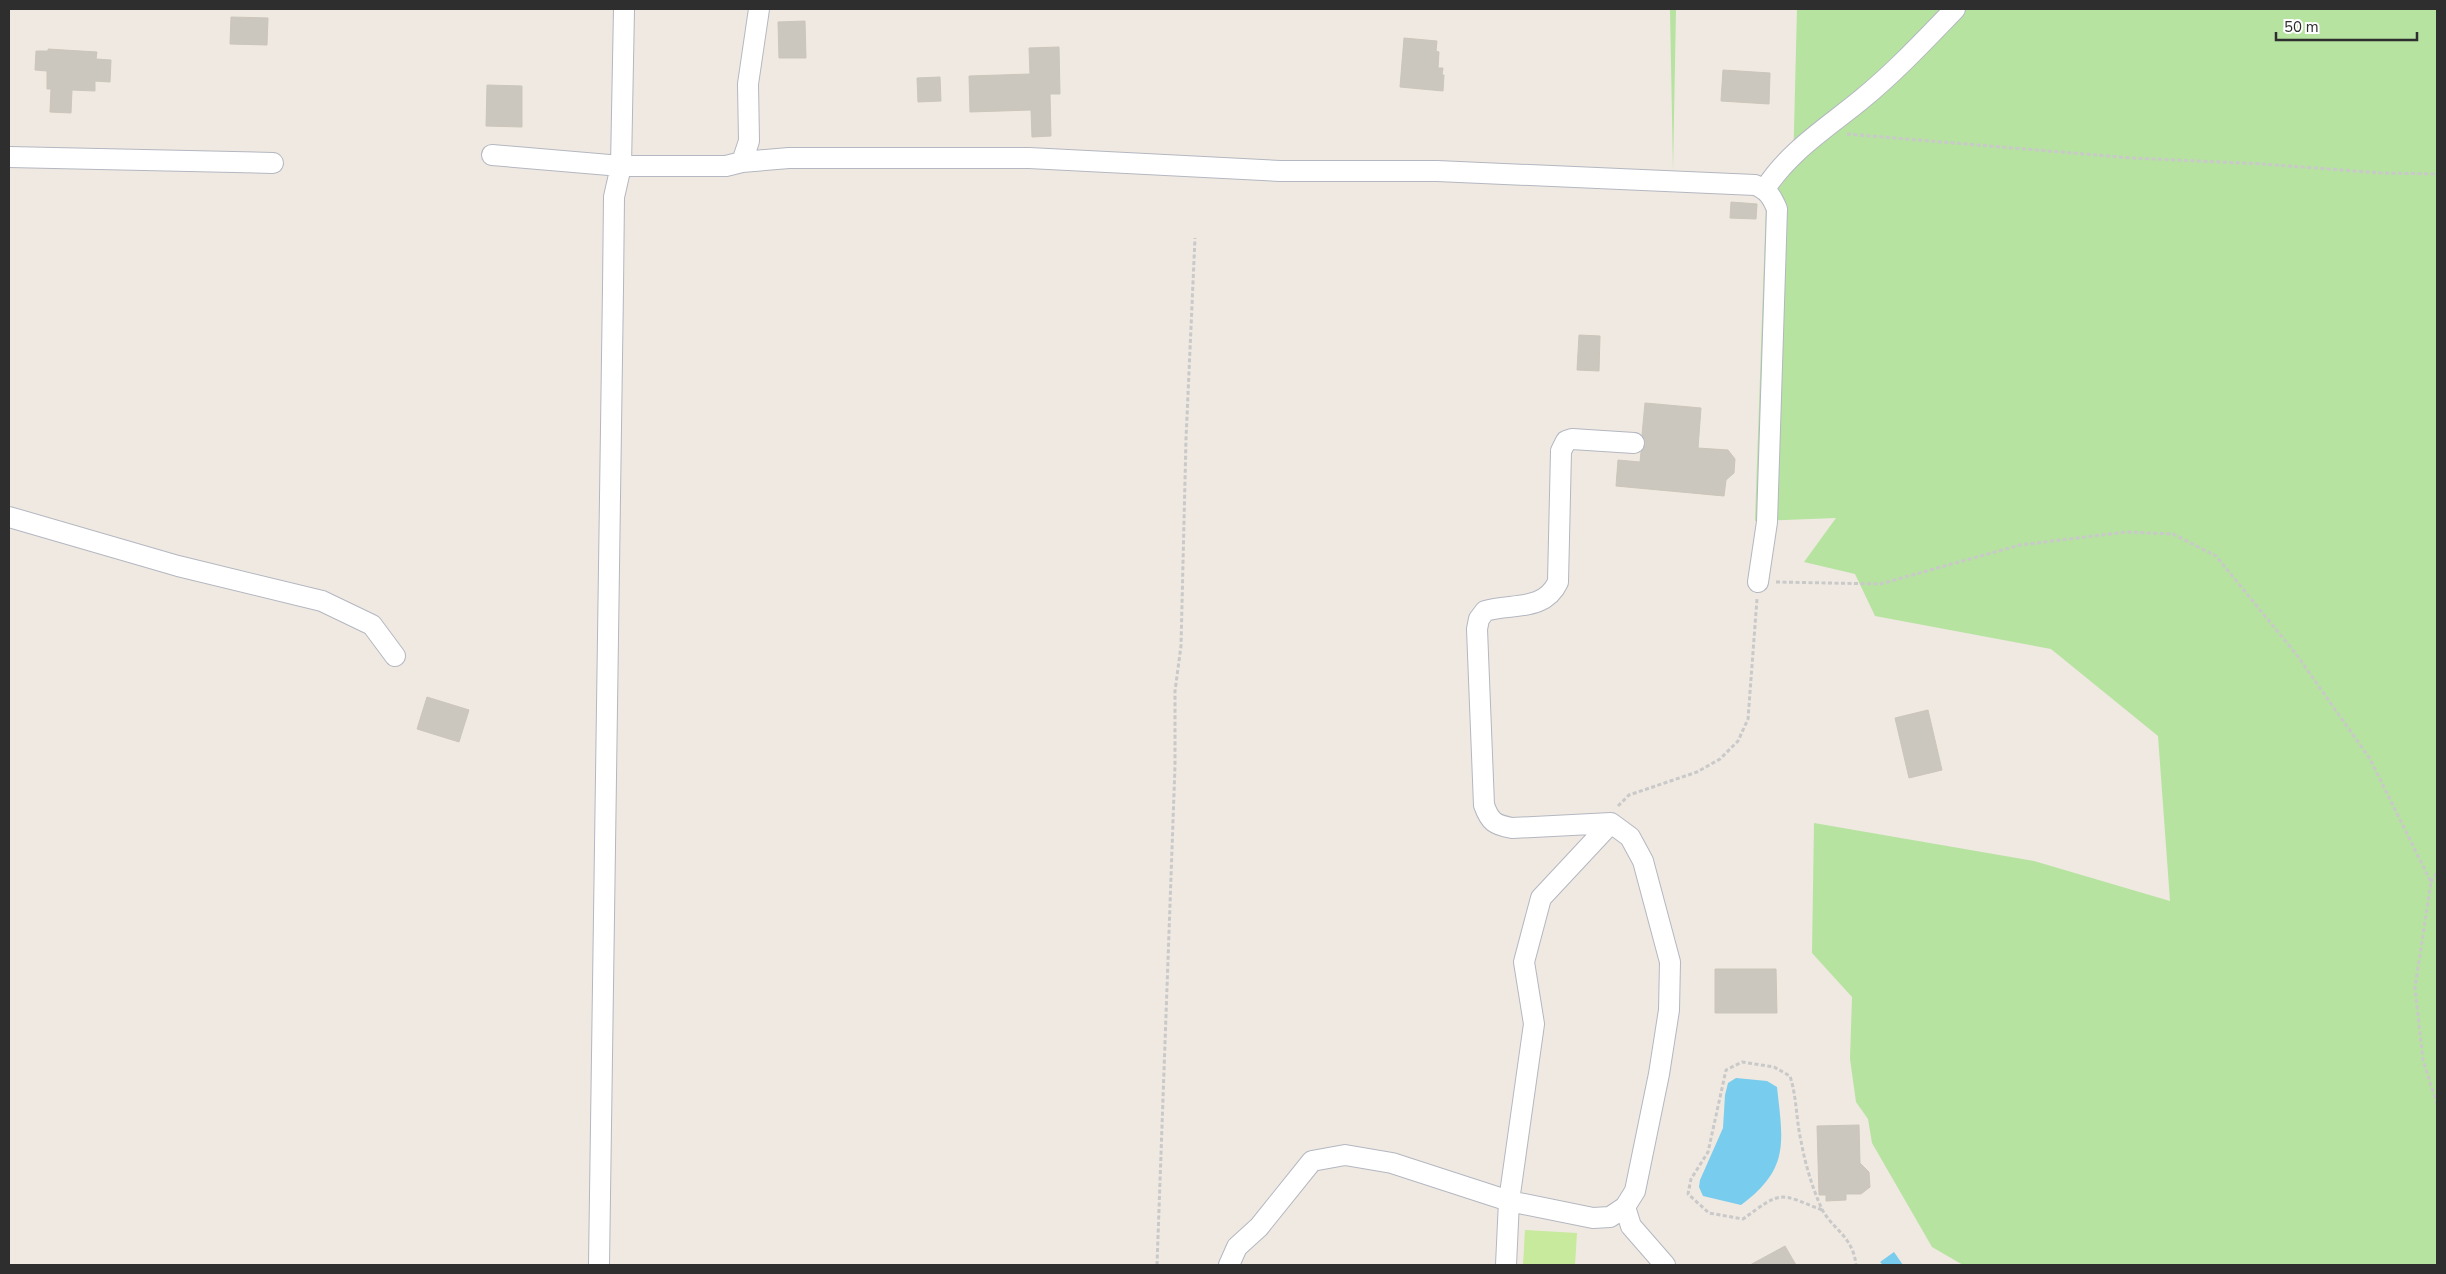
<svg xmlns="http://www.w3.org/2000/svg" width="2446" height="1274" font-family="'Nunito Sans',sans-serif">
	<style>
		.green { fill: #b6e3a0 }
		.pitch { fill: #c8ea9c }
		.water { fill: #78cced }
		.building { fill: #cbc7bf; stroke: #cbc5ba }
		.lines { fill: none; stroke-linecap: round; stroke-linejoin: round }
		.minor-casing { stroke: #b4b7c1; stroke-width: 22 }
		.path { stroke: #c9c9c9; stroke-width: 3; stroke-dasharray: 4 2.5; stroke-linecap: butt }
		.minor { stroke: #fff; stroke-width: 20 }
	</style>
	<rect width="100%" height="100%" fill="#efe9e1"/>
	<path class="green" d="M1670 9H1676L1673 171Z
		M1797 9H2437V1265H1963L1932 1247 1872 1143 1868 1119 1856 1102 1850 1059 1852 997 1812 953 1814 823 2034 861 2170 901 2158 736 2051 649 1875 616 1855 574 1804 562 1836 518 1755 521 1766 204 1793 170Z"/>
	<path class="pitch" d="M1525 1230 1577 1233 1575 1265H1523Z"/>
	<path class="water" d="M1736 1078 1767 1081 1777 1087C1783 1143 1790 1168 1741 1205L1703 1196 1699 1187 1700 1180 1723 1128 1725 1095 1728 1083Z
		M1894 1252 1903 1265H1883L1880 1262Z"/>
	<path class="building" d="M231 17 268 18 267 45 230 44Z
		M805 21 806 58H779L778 22Z
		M1404 38 1437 41 1436 51 1439 52 1438 68H1443L1442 75H1444L1443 91 1400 87Z
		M1059 47 1060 94H1050L1051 136 1032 137 1031 110 970 112 969 76 1030 74 1029 48Z
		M48 49 97 52 96 59 111 60 110 82 95 81V91L72 90 71 113 50 112 51 89H47V71L35 70 36 51H48Z
		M1723 70 1770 73 1769 104 1721 101Z
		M940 77 941 101 918 102 917 78Z
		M487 85 522 86V127L486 126Z
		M1731 202 1757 204 1756 219 1730 218Z
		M1579 335 1600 336 1599 371 1577 370Z
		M1645 403 1701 408 1698 448 1728 450 1735 459 1734 473 1726 480 1724 496 1616 486 1618 460 1640 462 1641 452 1646 444 1642 435Z
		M427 697 469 710 459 742 417 729Z
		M1928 710 1942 770 1909 778 1895 718Z
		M1715 969H1776L1777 1013H1715Z
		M1859 1125 1860 1163 1869 1172 1870 1187 1861 1194H1846V1200L1826 1201V1195H1819L1817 1126Z
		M1785 1246 1796 1265H1750Z"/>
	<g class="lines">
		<g class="minor-casing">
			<path id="minor" d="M492 155 621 166H726L742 162 749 141 748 84 759 9
				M9 157 273 163
				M742 162 789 158H1029L1280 171H1437L1755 185C1768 190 1772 197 1777 209L1767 522 1758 582
				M1765 189C1789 151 1828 127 1862 99 1895 72 1925 40 1955 9
				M9 517 178 566 322 601 372 625 395 656
				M1625 1207 1631 1226 1665 1265
				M599 1265 613 288 614 197 621 166 624 9
				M1229 1265 1237 1247 1259 1227 1312 1161 1345 1155 1392 1163 1509 1201 1593 1218 1610 1217 1625 1207 1635 1191 1659 1074 1669 1010 1670 962 1643 861 1630 837 1611 823 1512 828C1495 825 1490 822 1484 805L1477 629 1479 619 1485 611C1512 603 1544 612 1558 582L1561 451 1566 441 1572 439 1634 443
				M1506 1265 1509 1201 1534 1024 1524 962 1541 898 1611 823"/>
		</g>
		<path class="path" d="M1847 134 2132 158 2263 164 2381 173 2437 174
			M1776 582 1880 584 2020 545 2126 532 2173 534 2216 556 2296 654 2370 759 2431 882 2415 988 2423 1060 2437 1104
			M1618 806 1629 795 1697 772 1720 759 1738 741 1748 719 1757 599
			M2431 882 2437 873
			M1822 1210C1777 1192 1782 1191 1743 1219L1709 1213 1688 1194 1691 1179 1708 1152 1726 1070 1742 1062 1774 1067 1790 1076C1797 1098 1796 1119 1801 1141 1805 1163 1812 1187 1821 1207 1830 1228 1853 1235 1856 1265
			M1157 1265 1175 766V691L1181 646 1186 439 1195 238"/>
		<use href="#minor" class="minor"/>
	</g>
	<rect width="2446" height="1274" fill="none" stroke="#2e2e2e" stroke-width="20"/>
	<path d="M2276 32v8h141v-8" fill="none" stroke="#2e2e2e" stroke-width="2.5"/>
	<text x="2284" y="32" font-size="15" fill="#2e2e2e" stroke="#ffffff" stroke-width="4" paint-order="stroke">50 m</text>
</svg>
